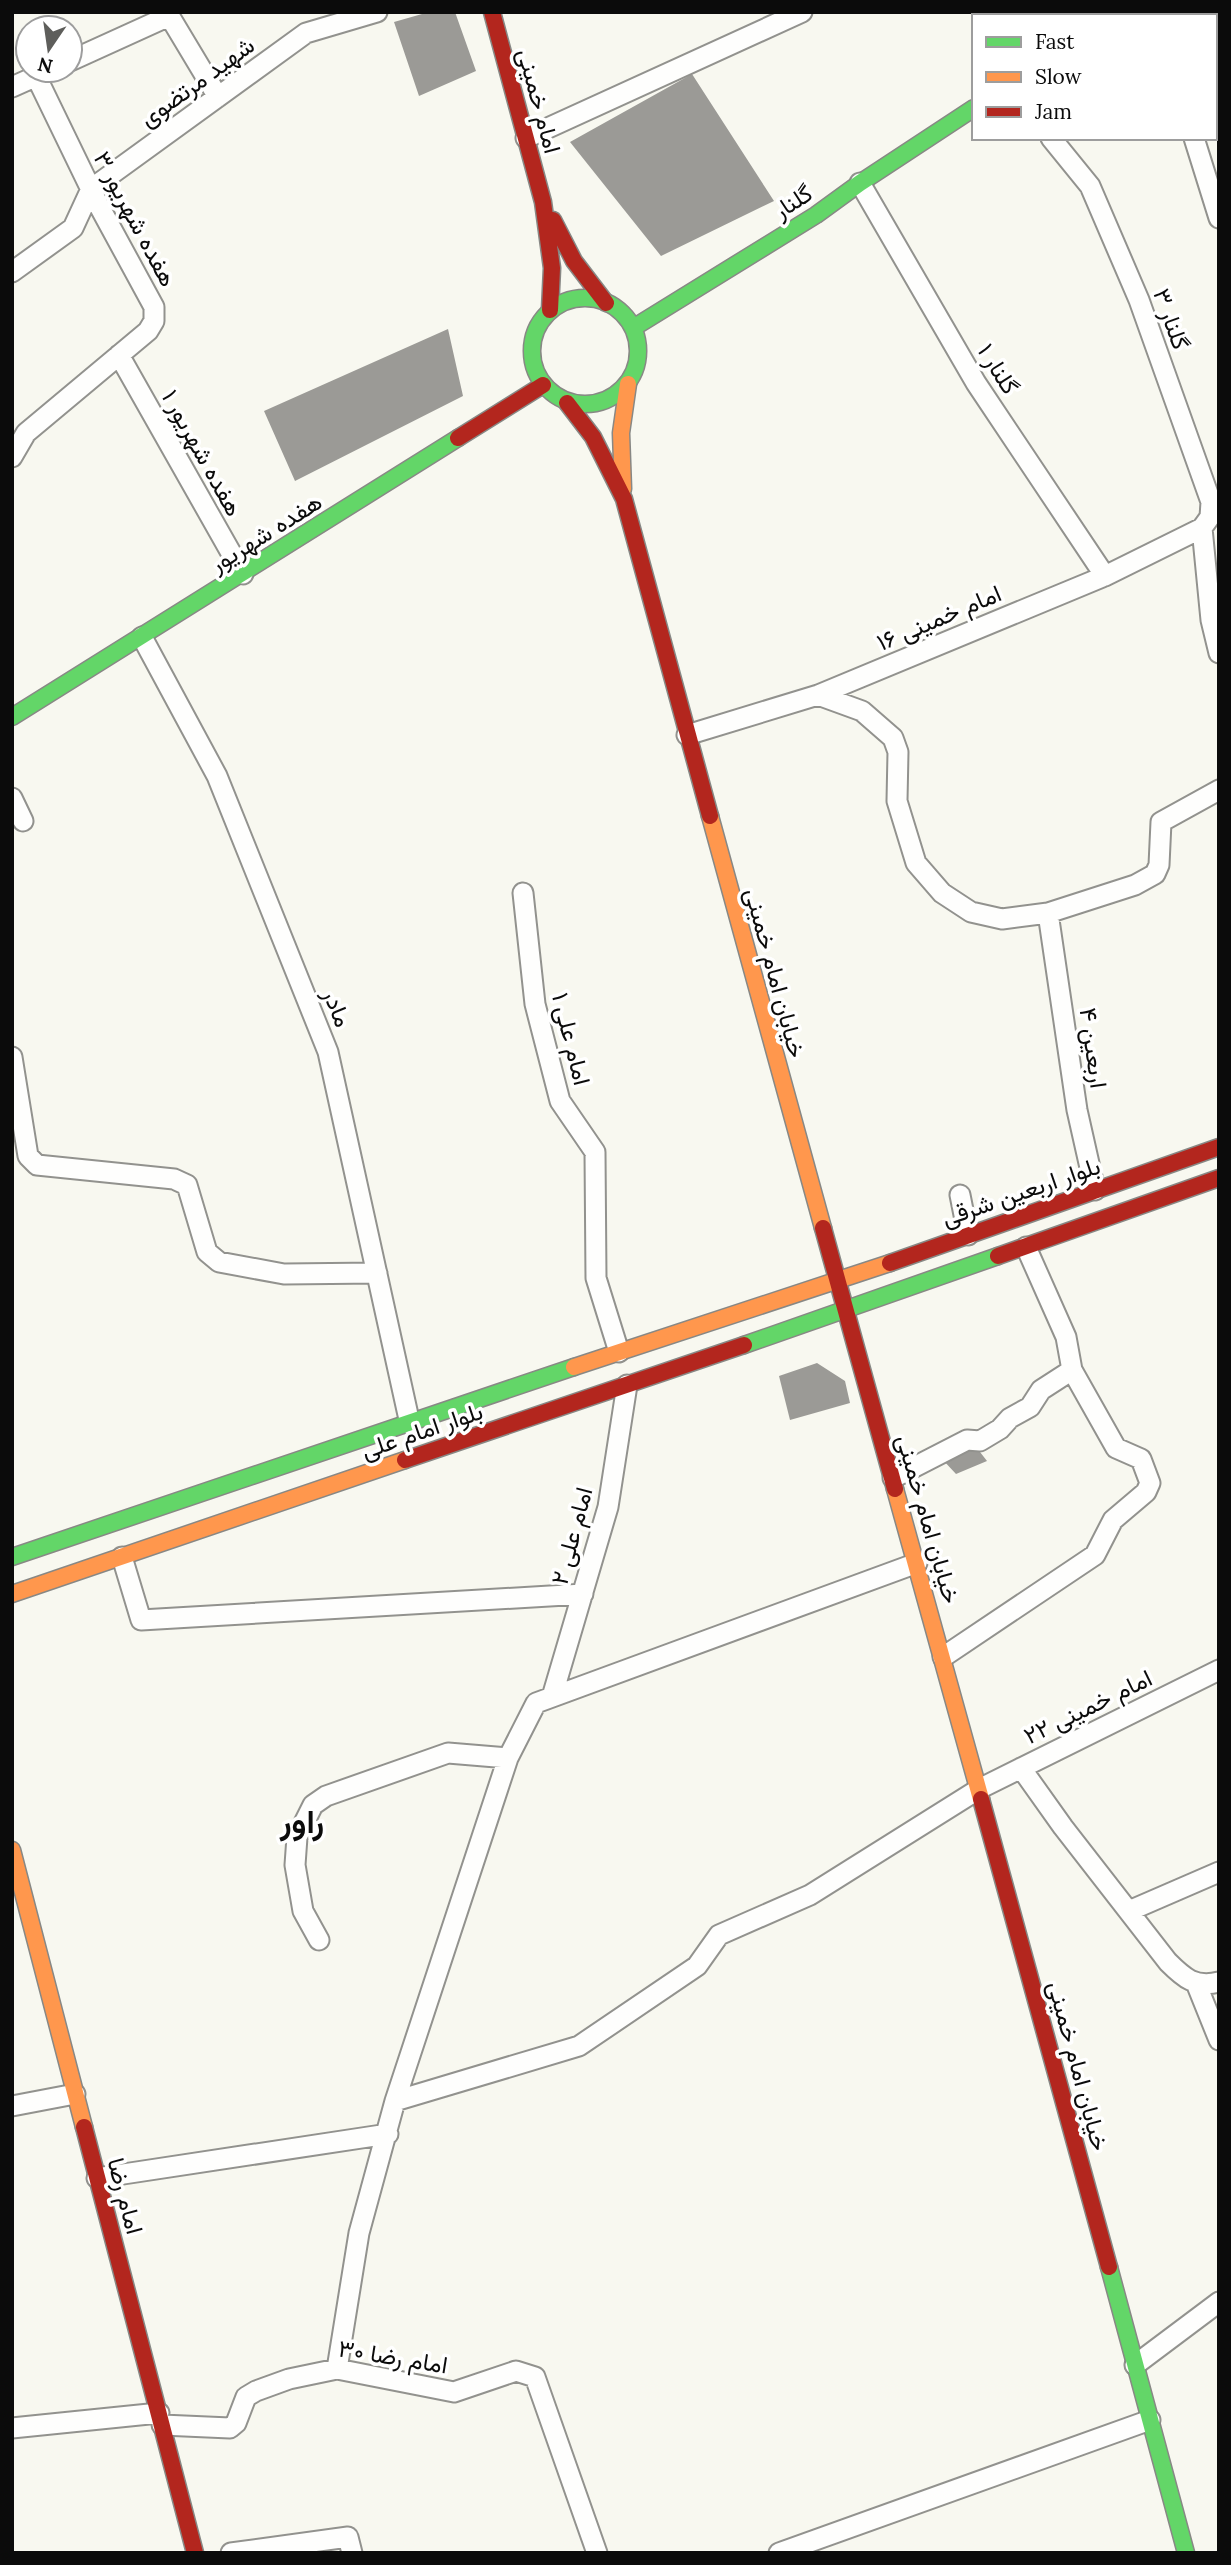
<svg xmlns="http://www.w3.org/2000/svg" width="1231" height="2565" font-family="Lora,Vazirmatn,serif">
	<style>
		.building { fill: #9b9a96 }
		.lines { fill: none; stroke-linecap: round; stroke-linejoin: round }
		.street-casing { stroke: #92928e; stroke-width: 23 }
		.fast-casing { stroke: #888885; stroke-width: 19 }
		.slow-casing { stroke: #888885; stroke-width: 19 }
		.jam-casing { stroke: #888885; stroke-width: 19 }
		.street { stroke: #fefefd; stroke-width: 19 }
		.fast { stroke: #63d668; stroke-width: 16 }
		.slow { stroke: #ff974d; stroke-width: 16 }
		.jam { stroke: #b3261e; stroke-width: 16 }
		.labels { text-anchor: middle; stroke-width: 7; stroke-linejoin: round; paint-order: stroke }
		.street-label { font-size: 24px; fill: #0b0b0b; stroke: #fff }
		.district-label { font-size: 32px; font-weight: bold; fill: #0b0b0b; stroke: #fff }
	</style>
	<rect width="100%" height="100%" fill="#f8f8f0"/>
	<path class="building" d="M429 12H455L476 71 419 96 394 22Z
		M692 74 774 201 661 256 570 142Z
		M448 329 463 396 295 481 264 411Z
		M817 1363 845 1381 850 1403 790 1420 779 1376Z
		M973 1443 987 1461 956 1474 942 1459Z"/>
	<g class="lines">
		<g class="street-casing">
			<path id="street" d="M167 12 218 97
				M1145 12 1146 16
				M70 61 169 16
				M12 87 50 70
				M526 138 802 12
				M1194 138 1219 218
				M860 183 976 383 1105 576
				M12 272 73 228 91 189 306 33 377 12
				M119 355 243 574
				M12 457 26 433 148 331 154 321V307L98 204 36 76
				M1202 528 1211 620 1219 653
				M142 637 217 776 328 1052 410 1424
				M818 695 862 711 893 738 898 752 897 801 916 863 942 893 971 912 1002 919 1048 913 1135 885 1155 874 1159 865 1161 822 1219 790
				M687 735 818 695 1105 576 1202 528 1210 517 1211 502 1139 300 1090 186 1051 138
				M12 798 23 821
				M523 893 535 1004 560 1101 595 1152 596 1278 619 1352
				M1048 913 1077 1110 1095 1190
				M12 1057 28 1156 37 1165 174 1179 187 1185 207 1252 219 1262 284 1274 377 1273
				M960 1195 968 1235
				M893 1478 967 1440 980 1441 1000 1429 1010 1418 1030 1407 1041 1390 1072 1370 1066 1337 1026 1247
				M122 1557 141 1620 583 1594
				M943 1657 1095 1555 1113 1520 1146 1492 1150 1483 1141 1459 1116 1448 1072 1370
				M552 1697 608 1507 627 1385
				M1021 1768 1063 1827 1168 1962C1184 1978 1195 1988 1219 1982
				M1129 1911 1219 1872
				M319 1940 303 1911 295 1865 297 1837 313 1805 326 1796 448 1753 508 1758
				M1196 1983 1219 2040
				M395 2101 579 2046 697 1966 719 1935 810 1895 979 1789 1219 1670
				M12 2106 75 2094
				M97 2178 388 2134
				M1135 2365 1219 2302
				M337 2369 359 2233 395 2101 508 1758 536 1703 917 1563
				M162 2425 230 2428 236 2423 246 2397 256 2391 289 2379 337 2369 454 2392 516 2371 535 2377 597 2553
				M12 2428 159 2413
				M231 2553 348 2537 352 2553
				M779 2553 1150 2420"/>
		</g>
		<g class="fast-casing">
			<path id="fast" d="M532 351a53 53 0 1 1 106 0a53 53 0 1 1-106 0Z
				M633 328 816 215 860 183 974 108
				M12 717 458 438
				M744 1345 998 1256
				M12 1557 574 1367
				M1109 2267 1186 2553"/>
		</g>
		<g class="slow-casing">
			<path id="slow" d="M1112 16 1117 12
				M623 489 621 433 628 384
				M710 816 823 1228
				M574 1367 890 1263
				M895 1489 981 1799
				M12 1594 405 1460
				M12 1850 84 2127"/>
		</g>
		<g class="jam-casing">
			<path id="jam" d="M492 12 543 202 552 268 550 310
				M553 220 574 261 606 303
				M567 403 593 437 624 499 710 816
				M458 438 543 385
				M823 1228 895 1489
				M998 1256 1219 1178
				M890 1263 1219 1147
				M405 1460 744 1345
				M981 1799 1109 2267
				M84 2127 195 2553"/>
		</g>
		<use href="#street" class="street"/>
		<use href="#fast" class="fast"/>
		<use href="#slow" class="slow"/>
		<use href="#jam" class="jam"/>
	</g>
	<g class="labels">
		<g class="street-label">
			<text transform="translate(197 82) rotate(-36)" y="8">شهید مرتضوی</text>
			<text transform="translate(539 101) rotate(75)" y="8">امام خمینی</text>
			<text transform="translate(793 202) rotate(-33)" y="8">گلنار</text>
			<text transform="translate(135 219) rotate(62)" y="8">هفده شهریور ۳</text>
			<text transform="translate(1171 319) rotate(70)" y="8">گلنار ۳</text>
			<text transform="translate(998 369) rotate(58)" y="8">گلنار ۱</text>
			<text transform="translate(202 453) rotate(61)" y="8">هفده شهریور ۱</text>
			<text transform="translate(266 533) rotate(-32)" y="8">هفده شهریور</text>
			<text transform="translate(939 618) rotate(-23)" y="8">امام خمینی ۱۶</text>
			<text transform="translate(775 973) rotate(75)" y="8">خیابان امام خمینی</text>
			<text transform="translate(337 1008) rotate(68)" y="8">مادر</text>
			<text transform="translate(571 1039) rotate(76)" y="8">امام علی ۱</text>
			<text transform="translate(1093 1048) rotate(82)" y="8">اربعین ۴</text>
			<text transform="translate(1021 1192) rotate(-19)" y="8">بلوار اربعین شرقی</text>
			<text transform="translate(422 1431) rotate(-19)" y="8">بلوار امام علی</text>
			<text transform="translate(928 1519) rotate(74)" y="8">خیابان امام خمینی</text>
			<text transform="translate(572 1536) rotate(-75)" y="8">امام علی ۲</text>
			<text transform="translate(1088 1707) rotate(-26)" y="8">امام خمینی ۲۲</text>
			<text transform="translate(1078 2066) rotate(75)" y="8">خیابان امام خمینی</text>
			<text transform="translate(125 2196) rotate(75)" y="8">امام رضا</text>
			<text transform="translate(393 2357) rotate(9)" y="8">امام رضا ۳۰</text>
		</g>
		<g class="district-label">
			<text x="302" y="1833">راور</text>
		</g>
	</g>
	<rect width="1231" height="2565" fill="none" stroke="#0b0b0b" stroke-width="28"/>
	<rect x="972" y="14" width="245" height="126" fill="#ffffff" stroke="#9d9d9d" stroke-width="2"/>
	<rect x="986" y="37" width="35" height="10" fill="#63d668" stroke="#9d9d9d" stroke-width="2"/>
	<text x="1035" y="49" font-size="21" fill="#0b0b0b">Fast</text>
	<rect x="986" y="72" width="35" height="10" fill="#ff974d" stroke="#9d9d9d" stroke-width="2"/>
	<text x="1035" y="84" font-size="21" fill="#0b0b0b">Slow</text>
	<rect x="986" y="107" width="35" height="10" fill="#b3261e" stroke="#9d9d9d" stroke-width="2"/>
	<text x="1035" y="119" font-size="21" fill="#0b0b0b">Jam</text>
	<g transform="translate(49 49) rotate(193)"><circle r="33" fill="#ffffff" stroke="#9d9d9d" stroke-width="2"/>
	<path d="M0-5L12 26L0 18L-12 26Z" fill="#5e5e5b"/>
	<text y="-10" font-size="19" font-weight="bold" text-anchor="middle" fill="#0b0b0b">N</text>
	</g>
</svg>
